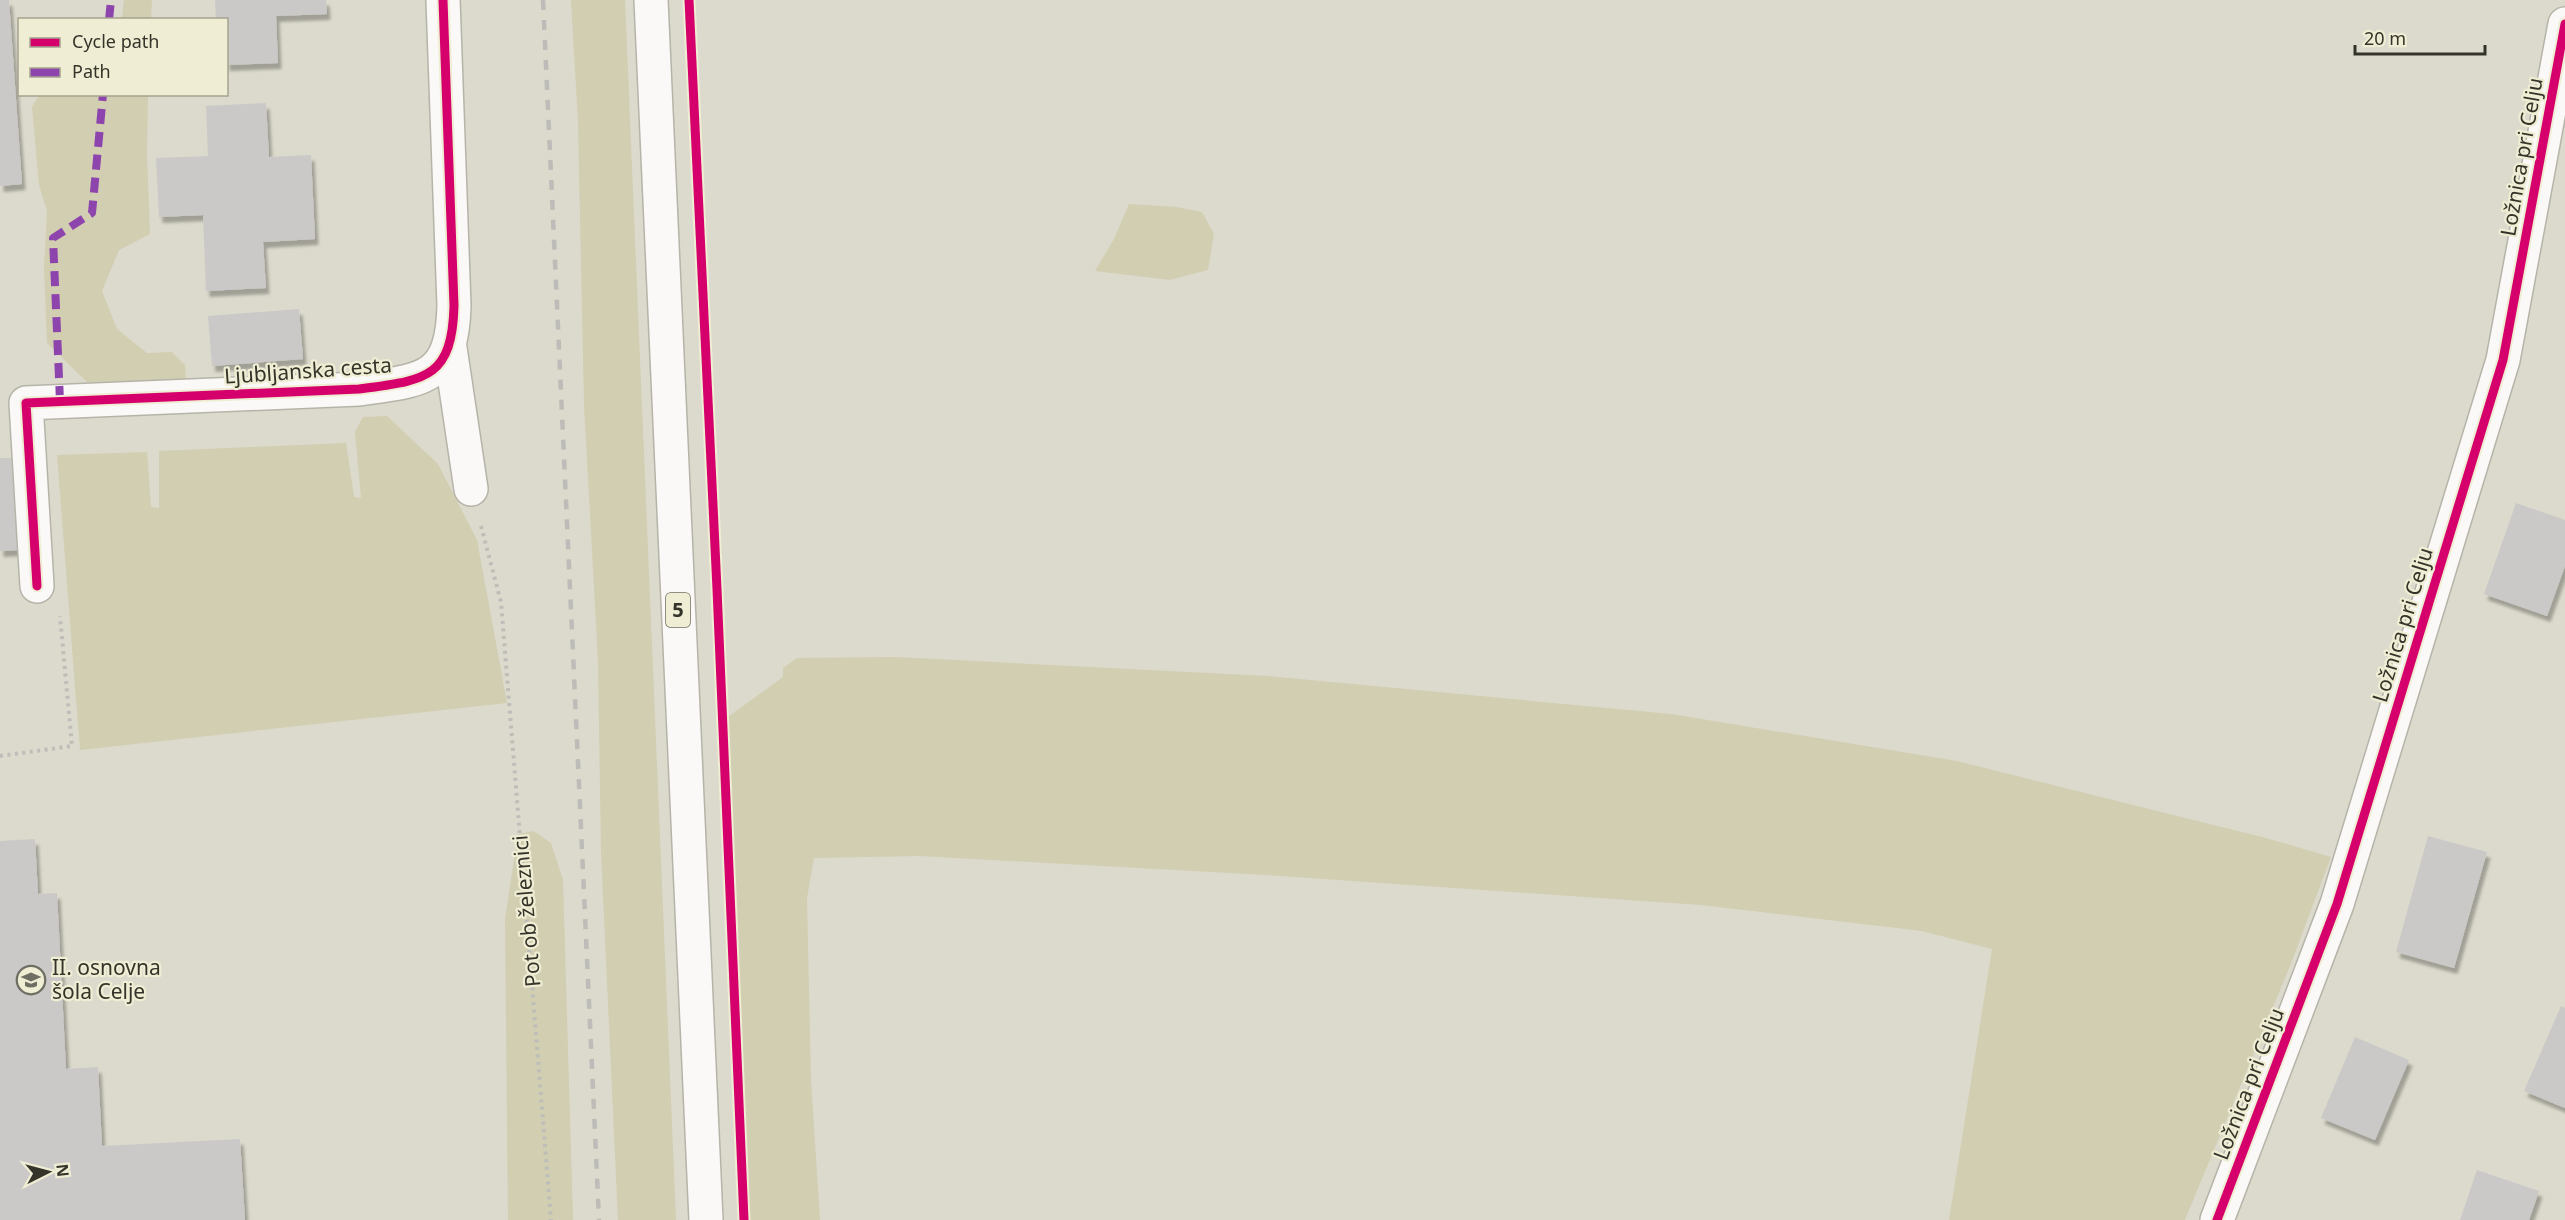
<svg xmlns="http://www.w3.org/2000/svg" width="2565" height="1220" font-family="'Noto Sans',sans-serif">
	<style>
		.green { fill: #d1ceb1 }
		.building { fill: #cac9c8; filter: url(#shadow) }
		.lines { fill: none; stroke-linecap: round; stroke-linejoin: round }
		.minor-casing { stroke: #b6b4a9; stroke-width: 36 }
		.primary-casing { stroke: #b6b4a9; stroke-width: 36 }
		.path { stroke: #bebeb9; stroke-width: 4; stroke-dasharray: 3 4.5; stroke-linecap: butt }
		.minor { stroke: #faf9f7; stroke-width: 33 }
		.primary { stroke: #faf9f7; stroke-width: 33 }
		.rail { stroke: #bdbcb8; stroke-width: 4.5; stroke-dasharray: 10 10; stroke-linecap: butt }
		.quiet { stroke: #8e44ad; stroke-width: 8; stroke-dasharray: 15 8; stroke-linecap: butt }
		.cycleway-casing { stroke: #efedd3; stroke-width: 13 }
		.cycleway { stroke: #d6006c; stroke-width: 9 }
		.labels { text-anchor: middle; stroke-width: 4.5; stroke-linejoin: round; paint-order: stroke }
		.shield { fill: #efedd3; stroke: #6d6c5d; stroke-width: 1.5 }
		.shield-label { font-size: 20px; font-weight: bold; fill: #35342a }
		.street-label { font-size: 21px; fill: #35342a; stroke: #efedd3 }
		.poi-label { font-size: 21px; fill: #35342a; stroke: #efedd3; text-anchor: start }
	</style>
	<defs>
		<filter id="shadow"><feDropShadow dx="3.5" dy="6" stdDeviation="1.5" flood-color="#0004"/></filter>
	</defs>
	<rect width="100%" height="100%" fill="#dcdacc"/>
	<path class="green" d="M124 0H152L151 19H122Z
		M571 0H625L676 1220H618L601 852 598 661 584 405 578 122Z
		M39 95H148L147 155 150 234 119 250 102 291 117 329 147 353 172 352 185 365 186 378 176 390 94 389 47 343 44 268 47 211 39 185 32 107Z
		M1129 204 1176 207 1202 212 1214 234 1208 270 1170 280 1095 271 1114 239Z
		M387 416 438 464 477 540 507 703 80 750 57 455 147 452 151 507 159 508V451L346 443 354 497 361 498 355 432 363 417Z
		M896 657 1267 676 1671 714 1957 761 2266 838 2331 857 2290 966 2185 1220H1949L1992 949 1922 931 1701 905 1266 875 920 856 814 858 807 898 811 1080 820 1220H749L728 717 783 677V668L797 658Z
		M534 831 551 843 563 880 573 1220H508L505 919 518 834Z"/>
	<path class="building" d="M0 0H9L22 184 0 186Z
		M215 0H326L327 14 276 16 278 63 226 65V20H216Z
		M266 103 269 157 311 155 315 239 263 242 266 288 206 291 203 215 159 217 156 158 208 156 206 106Z
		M299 309 303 359 212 366 208 316Z
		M0 458H12L18 550 0 551Z
		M2516 503 2565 520V566L2547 616 2484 594Z
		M2428 836 2487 852 2454 968 2396 952Z
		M35 839 38 894 57 893 66 1069 98 1067 102 1146 240 1139 245 1220H0V841Z
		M2561 1006 2565 1008V1108L2524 1091Z
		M2355 1037 2409 1060 2375 1140 2321 1118Z
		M2477 1170 2539 1191 2529 1220H2460Z"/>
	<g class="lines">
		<g class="minor-casing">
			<path id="minor" d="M450 348 471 489
				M37 586 26 403 359 389C424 380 452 380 454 306L443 0
				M2217 1220 2337 904 2503 360 2565 24"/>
		</g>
		<g class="primary-casing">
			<path id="primary" d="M651 0 706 1220"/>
		</g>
		<path class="path" d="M481 526 501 602 551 1220
			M0 756 72 746 60 616"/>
		<use href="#minor" class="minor"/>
		<use href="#primary" class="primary"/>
		<path class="rail" d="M543 0 599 1220"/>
		<path class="quiet" d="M109 20 111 0
			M60 401 53 238 92 213 103 94"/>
		<g class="cycleway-casing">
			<path id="cycleway" d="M689 0 717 589 744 1220
				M37 586 26 403 359 389C424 380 452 380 454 306L443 0
				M2217 1220 2337 904 2503 360 2565 24"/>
		</g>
		<use href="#cycleway" class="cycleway"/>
	</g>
	<defs>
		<g id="school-ring" transform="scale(1.5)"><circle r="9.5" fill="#efedd3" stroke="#6f6e63" stroke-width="1.5"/><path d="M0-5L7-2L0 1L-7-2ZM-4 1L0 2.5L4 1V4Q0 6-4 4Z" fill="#6f6e63"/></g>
	</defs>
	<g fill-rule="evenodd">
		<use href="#school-ring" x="31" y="980"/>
	</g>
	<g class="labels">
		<rect class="shield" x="666" y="593" width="24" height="34" rx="4.5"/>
		<g class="shield-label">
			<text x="678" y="617">5</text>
		</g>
		<g class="street-label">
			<text transform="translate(2522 157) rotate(-80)" y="7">Ložnica pri Celju</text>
			<text transform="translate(308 371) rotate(-4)" y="7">Ljubljanska cesta</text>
			<text transform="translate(2403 625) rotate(-73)" y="7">Ložnica pri Celju</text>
			<text transform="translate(527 911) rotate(-95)" y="7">Pot ob železnici</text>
			<text transform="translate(2249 1084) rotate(-69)" y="7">Ložnica pri Celju</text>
		</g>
		<g class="poi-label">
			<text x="52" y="975">II. osnovna<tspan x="52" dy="24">šola Celje</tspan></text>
		</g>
	</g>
	<rect x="18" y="18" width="210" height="78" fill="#efedd3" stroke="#a5a38f" stroke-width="1.5"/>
	<rect x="30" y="38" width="30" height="9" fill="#d6006c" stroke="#a5a38f" stroke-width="1.5"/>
	<text x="72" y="48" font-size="18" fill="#35342a">Cycle path</text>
	<rect x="30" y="68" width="30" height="9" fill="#8e44ad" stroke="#a5a38f" stroke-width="1.5"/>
	<text x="72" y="78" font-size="18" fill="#35342a">Path</text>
	<g transform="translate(48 1172) rotate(84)" stroke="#efedd3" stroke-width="4.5" paint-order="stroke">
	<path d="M0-4.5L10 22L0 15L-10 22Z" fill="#35342a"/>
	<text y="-9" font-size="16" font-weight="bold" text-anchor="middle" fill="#35342a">N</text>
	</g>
	<path d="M2355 45v9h130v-9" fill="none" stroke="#35342a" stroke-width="3"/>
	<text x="2364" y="45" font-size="18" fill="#35342a" stroke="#efedd3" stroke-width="4.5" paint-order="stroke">20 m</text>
</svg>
